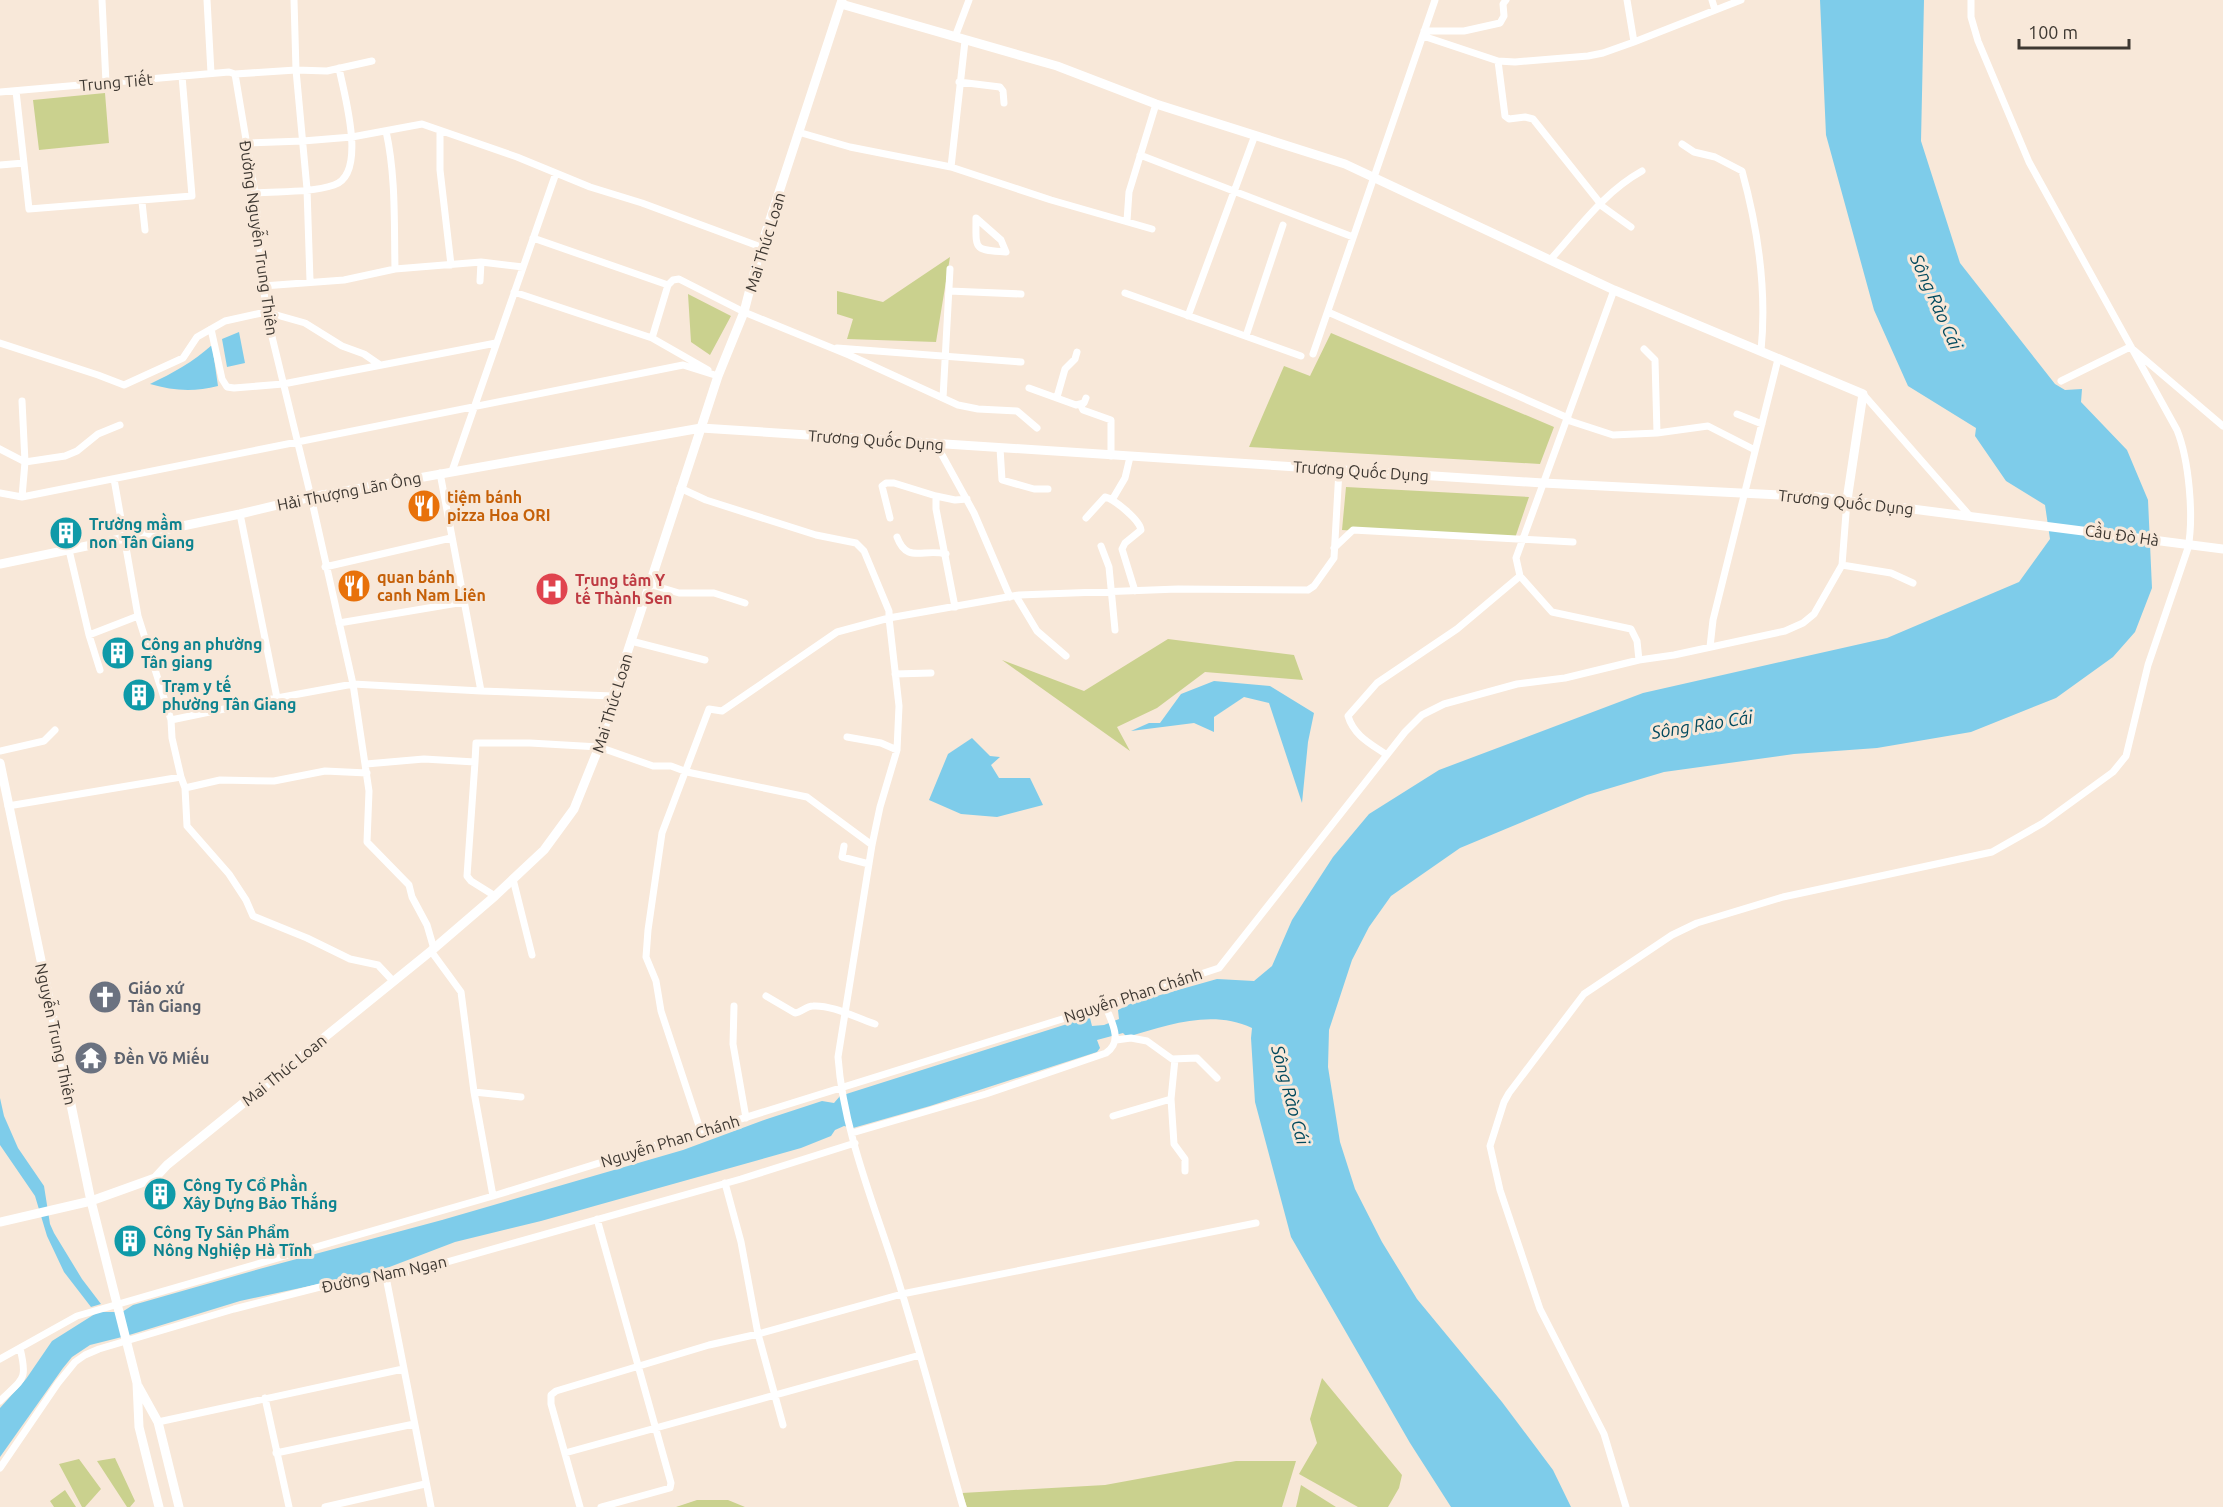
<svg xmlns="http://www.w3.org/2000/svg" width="2223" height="1507" font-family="Ubuntu,sans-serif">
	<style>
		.green { fill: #cad18e }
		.water { fill: #7eccea }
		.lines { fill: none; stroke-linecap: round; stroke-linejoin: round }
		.street { stroke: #fff; stroke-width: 7 }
		.secondary { stroke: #fff; stroke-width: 9 }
		.labels { text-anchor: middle; stroke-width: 6; stroke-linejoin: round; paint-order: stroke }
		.street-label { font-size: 16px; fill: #3e3832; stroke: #f8e8d9 }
		.food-label { font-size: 16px; font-weight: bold; fill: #c56008; stroke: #f8e8d9; text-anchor: start }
		.culture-label { font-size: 16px; font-weight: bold; fill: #0d838f; stroke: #f8e8d9; text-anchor: start }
		.health-label { font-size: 16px; font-weight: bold; fill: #be3a42; stroke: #f8e8d9; text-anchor: start }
		.worship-label { font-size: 16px; font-weight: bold; fill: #5b616d; stroke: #f8e8d9; text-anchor: start }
		.water-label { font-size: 18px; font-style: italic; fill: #024a5e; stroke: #f8e8d9 }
	</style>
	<rect width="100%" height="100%" fill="#f8e8d9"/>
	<path class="green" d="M105 93 109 143 39 150 33 100Z
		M950 257 936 342 847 339 853 319 837 314V291L883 302Z
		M688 294 731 316 710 355 691 342Z
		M1331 333 1554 427 1540 464 1249 447 1284 366 1310 376Z
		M1346 487 1529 497 1514 541 1342 530Z
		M1168 639 1294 655 1303 680 1205 672 1157 708 1117 727 1130 751 1002 660 1084 691Z
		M1322 1378 1402 1475 1399 1488 1388 1507H1358L1299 1474 1317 1443 1310 1419Z
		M115 1458 135 1501 130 1507H127L97 1461Z
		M79 1459 101 1489 85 1507H82L59 1464Z
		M1236 1461H1296L1282 1507H967L962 1493 1105 1485Z
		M1301 1485 1336 1507H1296Z
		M65 1490 76 1507H54L50 1501Z
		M697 1500H728L745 1507H676Z"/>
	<path class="water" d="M1820 0H1924L1921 141 1960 263 2055 384 2065 390 2082 389 2081 402 2127 450 2148 500 2152 588 2135 632 2113 657 2056 698 1971 732 1877 748 1794 754 1664 772 1587 795 1460 848 1391 896 1369 927 1352 960 1329 1030 1328 1067 1340 1142 1355 1189 1382 1242 1417 1299 1502 1402 1553 1470 1571 1507H1451L1410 1443 1291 1237 1255 1102 1251 1038 1252 1028C1212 1009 1167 1025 1127 1037L1123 1033 1097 1040 1100 1048 1097 1052 930 1106 853 1128 844 1126 835 1130 831 1136 801 1148 541 1221 455 1242 379 1271 240 1301 126 1336 90 1345 72 1357 63 1368 0 1457V1408L26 1379 52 1341 98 1312H122L133 1305 263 1268 442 1220 683 1150 767 1119 822 1101 834 1103 840 1096 1086 1018H1090L1092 1026 1104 1025 1119 1019 1118 1010 1132 1003 1217 979 1254 981 1272 966 1292 920 1333 857 1369 814 1439 770 1643 693 1887 638 2019 582 2050 539 2045 505 2006 481 1975 436 1976 428 1908 386 1874 310 1826 135Z
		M239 332 245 363 227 367 222 339Z
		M212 345 218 386C194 392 174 391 150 384 173 373 193 362 212 345Z
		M1214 681 1270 686 1314 713 1308 742 1302 803 1269 703 1244 697 1214 717V732L1194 723 1131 731 1149 723H1160L1181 694Z
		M972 738 990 756 1000 757 991 765 999 778H1030L1043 805 997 817 961 814 929 800 948 754Z
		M0 1098 4 1116 18 1148 44 1186 50 1224 54 1233 82 1279 101 1304 91 1307 64 1272 47 1236 35 1196 0 1145Z"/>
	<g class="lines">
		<path class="street" d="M102 0 106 83
			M207 0 211 73
			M294 0 296 70 307 189 310 281
			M1627 0 1634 42
			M1712 0 1715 10
			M1424 31H1464L1500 23 1504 16 1503 4 1506 0
			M1423 36 1498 61 1515 62 1588 56 1603 53 1634 42 1741 0
			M955 37 969 0
			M1498 61 1505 116 1509 119 1525 117 1533 119 1600 203
			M235 74 296 70 327 71 372 61
			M959 82 1000 87 1003 91 1004 103
			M16 91 29 209 192 196 182 76
			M0 92 229 72 235 74 255 193 266 312 311 497 353 684 369 791 367 842 409 885 412 897 427 925 434 949
			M386 131C396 176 394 223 395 269
			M440 131V170L451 265
			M798 132 850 147 951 167 1051 200 1152 229
			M247 143 303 141 352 137 422 124 517 157 590 187 642 203 761 247
			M1682 144 1694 152 1715 157 1742 171C1758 229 1767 291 1761 351
			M1140 155 1353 237
			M0 165 24 163
			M951 167 965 41
			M255 193C280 191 310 193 334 185 368 174 344 94 339 68
			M142 202 145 230
			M1599 204 1631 227
			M976 218 1001 240 1006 252C973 250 976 250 976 218Z
			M1127 221 1129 192 1156 104
			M1550 260C1579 228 1604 192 1642 171
			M480 281 481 262 523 267
			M668 285 673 280 679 279 744 312 849 355 958 405 978 409 1017 411 1037 428
			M263 286 344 280 395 269 481 262
			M1614 290 1516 558 1520 576 1552 612 1631 629 1637 641 1639 660
			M949 291 1021 294
			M514 292 652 338 668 285 533 238
			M1125 293 1301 356
			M1328 312 1568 418
			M1188 316 1255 135
			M211 329 222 379 227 387 234 388 283 384 496 343
			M1246 336 1283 225
			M652 338 708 370
			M0 343 98 375 124 385 183 358 197 337 225 321 266 312 305 323 342 346 364 354 380 365
			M837 348 1021 362
			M1644 349 1655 360 1657 433
			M1313 354 1435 0
			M2061 381 2130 347 2223 426
			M1029 388 1076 405 1084 403 1086 398
			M1863 394 1969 515
			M1057 397 1065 369 1075 359 1077 352
			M943 398 950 269
			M22 401 25 462 22 497
			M1080 404 1083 410 1111 420V456
			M1737 414 1762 424
			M1567 420 1613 435 1657 433 1708 426 1755 450
			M936 444 974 513 1010 597
			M1000 448 1002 480 1034 489H1048
			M0 449 25 462 65 456 77 451 98 434 120 425
			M452 471 556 173
			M440 473 481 691
			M114 479 138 616 171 720 172 738 181 777
			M680 488 706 500 816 535 856 543 864 551 889 611V618L837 632 722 711 709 709 662 833 648 930 646 957 656 981 661 1011 701 1132
			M0 493 22 497 683 365 718 376
			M936 496V509L955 607
			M1112 500 1125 478 1130 457
			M240 514 277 698
			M890 518 882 486 886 483H894L936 496 955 500 967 499
			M1086 518 1105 497C1114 499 1140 520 1141 530L1125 543 1122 549 1135 591
			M897 537C907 564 923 548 946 554
			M1101 546 1109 567 1115 630
			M1334 548 1353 530 1573 542
			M69 550 89 635 100 670
			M1842 565 1891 573 1913 583
			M325 567 451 538
			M649 584 679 593H714L745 603
			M1016 596 1037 631 1066 656
			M339 623 464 602
			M89 635 138 616
			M631 641 705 660
			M1710 647 1713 620 1778 359
			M895 674 931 673
			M171 720 277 698 353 684 481 691 613 696
			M847 737 881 743 897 750
			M0 751 44 741 55 730
			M1387 755C1371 744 1354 736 1348 716L1377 683 1457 629 1520 576
			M475 762 467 876 471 881 495 896
			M366 764 424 759 475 762 476 743H530L599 747 653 766H671L687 772 807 797 872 845
			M185 788 187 826 229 874 246 900 253 916 307 938 350 959 378 965 393 981
			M8 806 181 777 185 788 220 780 274 781 325 771 367 773
			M844 846 842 857 869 864
			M513 879 532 955
			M431 951 461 992 474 1092 493 1196
			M766 996 795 1013C802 1012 806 1006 813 1006 833 1005 856 1018 875 1024
			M734 1006 733 1044 746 1118
			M1116 1040 1131 1038 1147 1041 1172 1059 1197 1058 1217 1078
			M1175 1059 1171 1099 1174 1144 1185 1159V1171
			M474 1092 521 1097
			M1113 1116 1171 1099
			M852 1133 986 1094 1106 1053C1124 1041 1111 1021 1105 1005
			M725 1183 741 1242 758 1334 783 1425
			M597 1219 671 1483 670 1488 601 1507
			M386 1277 431 1507
			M0 1359 77 1316 493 1196 1072 1016 1219 968 1405 732 1422 715 1444 704 1517 684 1565 678 1639 660 1674 655 1785 631 1803 623 1814 614 1842 565 1847 500
			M265 1398 289 1507
			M0 1401C23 1378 28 1381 20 1348
			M158 1422 403 1369
			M276 1453 414 1424
			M565 1453 920 1355
			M0 1468 58 1383 75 1362 85 1355 99 1349 234 1309 324 1286 415 1271 741 1179 855 1143
			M325 1507 425 1484
			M580 1507 551 1404V1395L556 1391 709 1345 758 1334 902 1294 1256 1223
			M963 1507C940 1427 919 1346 894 1267 872 1199 843 1128 838 1057L872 845 880 807 897 750 899 706 889 618 1019 595 1178 589 1308 590 1314 586 1334 558 1339 470
			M1626 1507 1604 1434 1540 1309 1500 1190 1490 1146 1504 1102 1509 1093 1584 994 1672 935 1697 923 1783 897 1992 852 2043 823 2113 772 2126 756 2148 665 2188 548C2194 516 2189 460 2177 430L2029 162 1978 41 1971 17V0"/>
		<path class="secondary" d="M841 4 1057 66 1156 104 1345 164 1614 290 1863 394 1847 500
			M0 564 240 514 311 497 701 428 1543 483 1819 497 2223 549
			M0 763 91 1201 137 1383 139 1427 159 1507
			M0 1222 91 1201 155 1178 167 1165 431 951 495 896 544 850 574 809 599 747 613 696 701 428 718 376 744 312 760 250 842 0
			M138 1386 158 1422 179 1507"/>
	</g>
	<defs>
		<g id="restaurant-disc" transform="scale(1.725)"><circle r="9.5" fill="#e8710a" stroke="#f8e8d9"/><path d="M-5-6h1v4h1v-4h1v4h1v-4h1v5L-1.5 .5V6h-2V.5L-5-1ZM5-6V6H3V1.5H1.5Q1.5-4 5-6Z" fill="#fff"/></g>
		<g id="building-disc" transform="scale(1.725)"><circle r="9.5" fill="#0f9aa8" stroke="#f8e8d9"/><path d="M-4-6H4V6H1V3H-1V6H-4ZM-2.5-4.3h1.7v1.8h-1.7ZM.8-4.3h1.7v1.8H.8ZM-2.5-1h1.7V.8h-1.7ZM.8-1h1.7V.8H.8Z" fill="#fff"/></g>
		<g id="hospital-disc" transform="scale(1.725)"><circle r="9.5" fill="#e0444e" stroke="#f8e8d9"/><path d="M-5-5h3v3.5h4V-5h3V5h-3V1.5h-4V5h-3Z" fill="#fff"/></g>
		<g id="church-disc" transform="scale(1.725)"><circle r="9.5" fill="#6b7280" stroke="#f8e8d9"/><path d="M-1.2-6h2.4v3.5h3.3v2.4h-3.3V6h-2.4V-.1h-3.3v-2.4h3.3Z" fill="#fff"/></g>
		<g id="temple-disc" transform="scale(1.725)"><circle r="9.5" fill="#6b7280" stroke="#f8e8d9"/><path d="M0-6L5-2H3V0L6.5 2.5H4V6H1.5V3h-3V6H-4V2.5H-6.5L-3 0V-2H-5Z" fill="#fff"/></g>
	</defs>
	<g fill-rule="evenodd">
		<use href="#restaurant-disc" x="424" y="506"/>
		<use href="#building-disc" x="66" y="533"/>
		<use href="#restaurant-disc" x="354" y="586"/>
		<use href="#hospital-disc" x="552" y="589"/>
		<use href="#building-disc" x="118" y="653"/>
		<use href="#building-disc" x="139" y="695"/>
		<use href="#church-disc" x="105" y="997"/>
		<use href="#temple-disc" x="91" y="1058"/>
		<use href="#building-disc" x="160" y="1194"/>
		<use href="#building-disc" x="130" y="1241"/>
	</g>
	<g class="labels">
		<g class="street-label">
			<text transform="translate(116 82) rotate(-5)" y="6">Trung Tiết</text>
			<text transform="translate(259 238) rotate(82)" y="6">Đường Nguyễn Trung Thiên</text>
			<text transform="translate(765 242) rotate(-73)" y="6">Mai Thúc Loan</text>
			<text transform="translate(876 440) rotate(4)" y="6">Trương Quốc Dụng</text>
			<text transform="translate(1361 471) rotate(4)" y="6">Trương Quốc Dụng</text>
			<text transform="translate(349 491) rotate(-11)" y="6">Hải Thượng Lãn Ông</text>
			<text transform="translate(1846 502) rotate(6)" y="6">Trương Quốc Dụng</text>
			<text transform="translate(2122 535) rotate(8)" y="6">Cầu Đò Hà</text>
			<text transform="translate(612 703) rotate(-73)" y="6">Mai Thúc Loan</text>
			<text transform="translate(1133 995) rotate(-18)" y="6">Nguyễn Phan Chánh</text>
			<text transform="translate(56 1034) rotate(78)" y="6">Nguyễn Trung Thiên</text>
			<text transform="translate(284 1070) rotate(-39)" y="6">Mai Thúc Loan</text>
			<text transform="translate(670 1141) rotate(-17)" y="6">Nguyễn Phan Chánh</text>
			<text transform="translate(384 1274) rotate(-12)" y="6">Đường Nam Ngạn</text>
		</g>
		<g class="food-label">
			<text x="447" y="503">tiệm bánh<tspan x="447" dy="18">pizza Hoa ORI</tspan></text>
			<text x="377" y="583">quan bánh<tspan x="377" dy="18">canh Nam Liên</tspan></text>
		</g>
		<g class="culture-label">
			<text x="89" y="530">Trường mầm<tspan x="89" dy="18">non Tân Giang</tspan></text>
			<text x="141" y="650">Công an phường<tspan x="141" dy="18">Tân giang</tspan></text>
			<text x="162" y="692">Trạm y tế<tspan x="162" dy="18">phường Tân Giang</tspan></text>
			<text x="183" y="1191">Công Ty Cổ Phần<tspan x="183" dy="18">Xây Dựng Bảo Thắng</tspan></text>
			<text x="153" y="1238">Công Ty Sản Phẩm<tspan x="153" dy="18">Nông Nghiệp Hà Tĩnh</tspan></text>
		</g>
		<g class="health-label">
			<text x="575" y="586">Trung tâm Y<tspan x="575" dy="18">tế Thành Sen</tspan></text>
		</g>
		<g class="worship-label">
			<text x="128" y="994">Giáo xứ<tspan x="128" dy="18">Tân Giang</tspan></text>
			<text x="114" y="1064">Đền Võ Miếu</text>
		</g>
		<g class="water-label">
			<text transform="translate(1936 302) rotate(66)" y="6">Sông Rào Cái</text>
			<text transform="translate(1702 725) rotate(-9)" y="6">Sông Rào Cái</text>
			<text transform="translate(1290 1095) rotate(75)" y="6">Sông Rào Cái</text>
		</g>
	</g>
	<path d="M2019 39v9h110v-9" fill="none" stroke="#3e3832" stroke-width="3"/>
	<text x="2028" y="39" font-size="18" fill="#3e3832" stroke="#f8e8d9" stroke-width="4.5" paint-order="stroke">100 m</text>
</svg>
